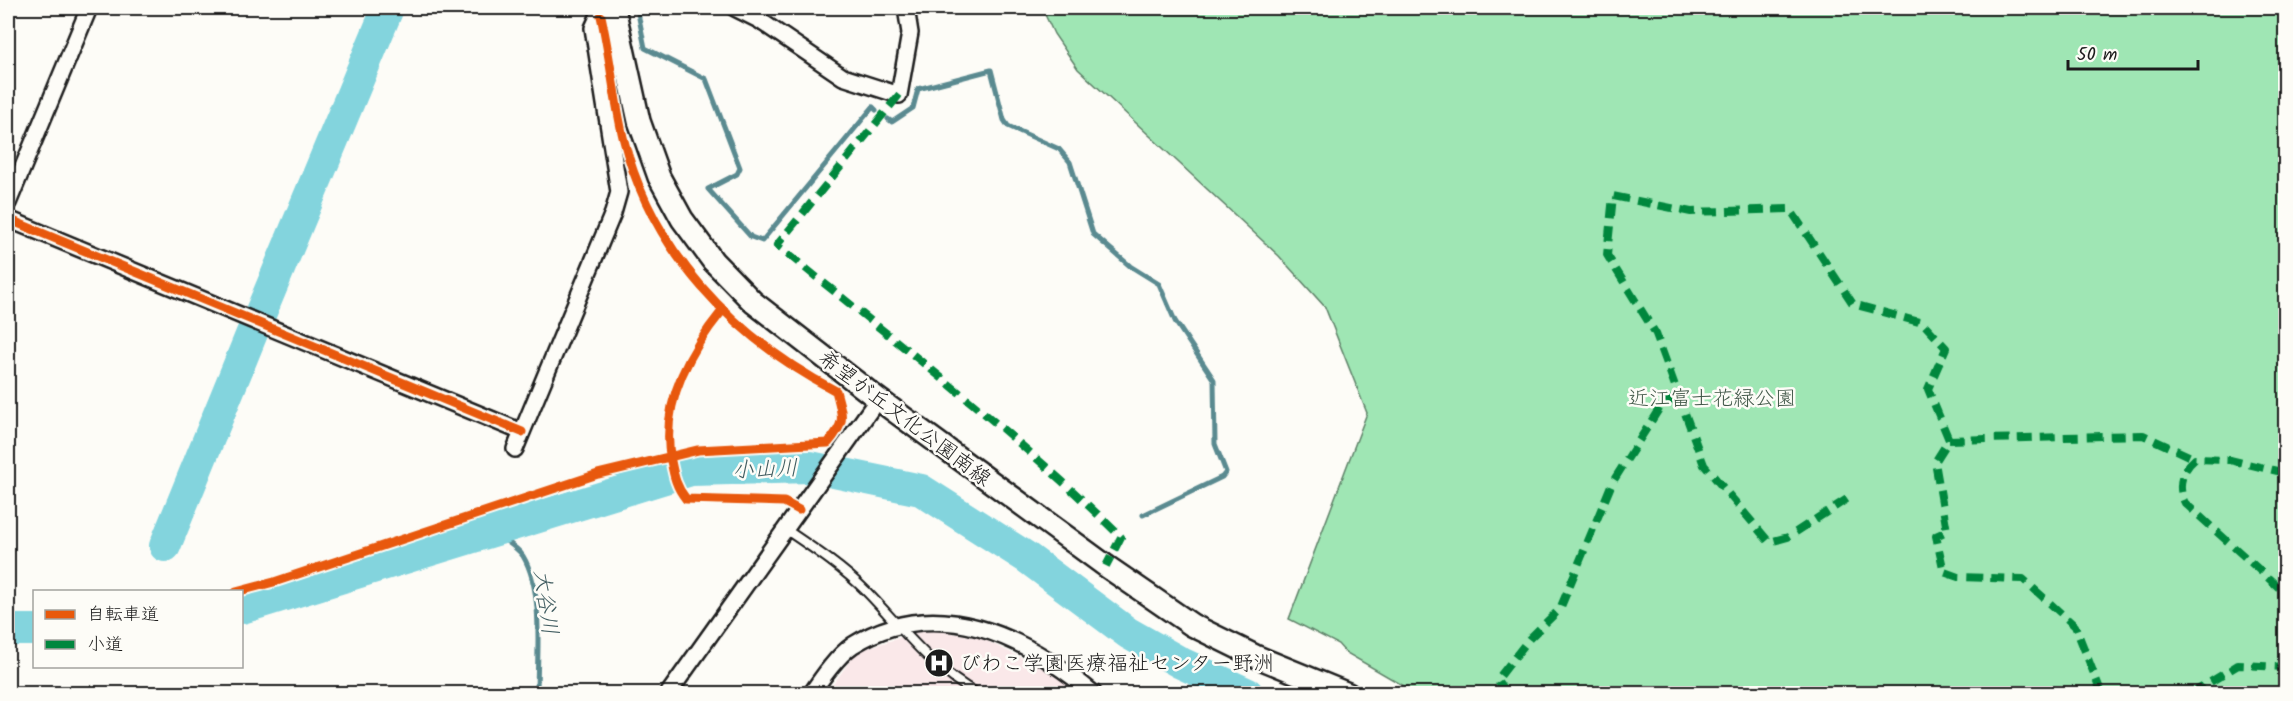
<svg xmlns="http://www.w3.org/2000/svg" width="2293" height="701" font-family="Kalam,'Klee One',sans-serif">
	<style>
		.built { fill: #fae8e9 }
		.green { fill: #9fe6b4; stroke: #5e8168; stroke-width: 1.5 }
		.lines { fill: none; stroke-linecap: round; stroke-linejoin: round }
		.stream { stroke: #5a8a90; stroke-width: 5 }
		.river { stroke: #83d4dd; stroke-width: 32 }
		.lane-casing { stroke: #1c1c1c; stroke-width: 12 }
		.street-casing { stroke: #1c1c1c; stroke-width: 20 }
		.secondary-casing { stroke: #1c1c1c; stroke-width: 26 }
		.lane { stroke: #fdfcf7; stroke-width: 8 }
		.street { stroke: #fdfcf7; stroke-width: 15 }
		.secondary { stroke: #fdfcf7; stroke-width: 21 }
		.quiet { stroke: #00873e; stroke-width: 8; stroke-dasharray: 15 8; stroke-linecap: butt }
		.cycleway-casing { stroke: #fdfcf7; stroke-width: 13 }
		.cycleway { stroke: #e8590c; stroke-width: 9 }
		.labels { text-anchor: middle; stroke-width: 5; stroke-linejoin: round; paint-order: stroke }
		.park-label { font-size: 21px; fill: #43594a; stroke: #fdfcf7 }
		.street-label { font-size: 21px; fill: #1c1c1c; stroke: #fdfcf7 }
		.poi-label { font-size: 21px; fill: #1c1c1c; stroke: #fdfcf7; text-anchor: start }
		.water-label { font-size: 22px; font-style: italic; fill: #405c60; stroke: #fdfcf7 }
	</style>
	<rect width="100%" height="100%" fill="#fdfcf7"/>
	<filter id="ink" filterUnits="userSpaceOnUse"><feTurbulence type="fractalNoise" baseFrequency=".0167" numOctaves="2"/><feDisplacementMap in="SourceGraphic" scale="12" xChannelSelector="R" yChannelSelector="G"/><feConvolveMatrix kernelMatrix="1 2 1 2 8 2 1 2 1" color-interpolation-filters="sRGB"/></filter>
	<g filter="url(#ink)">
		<path class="built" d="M928 629 981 638 1054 674 1079 693 826 694 857 651Z"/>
		<path class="green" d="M1042 8H2285V693H1416L1345 652 1338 644 1289 619 1367 413 1325 307 1279 256 1078 69 1054 34Z"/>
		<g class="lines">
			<path class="stream" d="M637 8 645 48 706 79 740 168 737 174 708 189 751 237 762 241 867 114 873 107 876 110
				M888 119 892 122 913 108 918 89 991 70 1004 120 1008 126 1059 149 1070 162 1093 234 1130 266 1159 284 1175 321 1214 380 1215 444 1226 472 1222 477 1143 515
				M491 530C500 538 517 546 523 556 544 591 537 654 537 694"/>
			<path class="river" d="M261 312 388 8
				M165 546 252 333
				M242 608 691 470 810 467 921 490 1026 557 1128 633 1181 663 1248 694
				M8 630H34"/>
			<g class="lane-casing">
				<path id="lane" d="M785 529C813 548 842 567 866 591 903 629 931 668 978 694"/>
			</g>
			<g class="street-casing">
				<path id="street" d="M735 8 759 20 843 77 899 95 910 33 906 8
					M8 203 89 8
					M8 219 522 432
					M515 449 613 213 619 192 593 28 598 17 615 13
					M668 694 878 399
					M811 694C822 678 837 656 853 645 937 593 1025 636 1094 694"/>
			</g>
			<g class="secondary-casing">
				<path id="secondary" d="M614 8 639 121 659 177 682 219 713 261 753 302 878 399 1106 566 1192 625 1255 656 1348 694"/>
			</g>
			<use href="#lane" class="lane"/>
			<use href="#street" class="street"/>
			<use href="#secondary" class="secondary"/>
			<path class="quiet" d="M899 95 777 245C893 340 1014 431 1121 537L1106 566
				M2286 473 2230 460 2195 459C2181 471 2177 487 2185 503L2286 594
				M1847 499 1788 537 1769 542 1704 465 1656 334 1607 255 1613 196 1691 212 1790 209 1853 304 1923 323 1946 348 1928 389 1949 440
				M1507 694 1497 680 1529 639 1560 609 1612 483 1666 398 1680 404
				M2102 694 2075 626 2023 579 1958 577 1944 572 1936 536 1947 531 1935 462 1949 440 2143 435 2195 459
				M2191 694 2238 665 2286 667"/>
			<g class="cycleway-casing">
				<path id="cycleway" d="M8 219 522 432
					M722 311C688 353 660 405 671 461 674 476 676 487 686 499L784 502 799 510
					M236 592 274 582 598 474 698 450 828 443C846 422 843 417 836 391 734 338 651 251 623 137 614 98 610 56 601 16"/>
			</g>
			<use href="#cycleway" class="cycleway"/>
		</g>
	</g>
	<defs>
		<g id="hospital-disc" transform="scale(1.5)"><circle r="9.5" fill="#1c1c1c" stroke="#fdfcf7"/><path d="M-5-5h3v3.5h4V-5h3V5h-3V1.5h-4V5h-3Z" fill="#fff"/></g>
	</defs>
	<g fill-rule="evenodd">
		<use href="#hospital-disc" x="939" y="663"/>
	</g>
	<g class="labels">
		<g class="park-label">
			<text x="1712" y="405">近江富士花緑公園</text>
		</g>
		<g class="street-label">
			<text transform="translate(905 418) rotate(37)" y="7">希望が丘文化公園南線</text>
		</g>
		<g class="poi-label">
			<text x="960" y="670">びわこ学園医療福祉センター野洲</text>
		</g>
		<g class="water-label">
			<text transform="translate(765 468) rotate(-2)" y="8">小山川</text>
			<text transform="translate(547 602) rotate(82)" y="8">大谷川</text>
		</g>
	</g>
	<rect width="2293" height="701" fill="none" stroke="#fdfcf7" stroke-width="30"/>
	<rect x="15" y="15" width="2263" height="671" fill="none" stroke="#1c1c1c" stroke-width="2" filter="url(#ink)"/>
	<rect x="33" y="590" width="210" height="78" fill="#fdfcf7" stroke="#a3a29f" stroke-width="1.5"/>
	<rect x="45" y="610" width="30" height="9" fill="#e8590c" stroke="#a3a29f" stroke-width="1.5"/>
	<text x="87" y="620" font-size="18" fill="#1c1c1c">自転車道</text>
	<rect x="45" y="640" width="30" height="9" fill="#00873e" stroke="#a3a29f" stroke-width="1.5"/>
	<text x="87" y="650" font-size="18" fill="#1c1c1c">小道</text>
	<path d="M2068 60v9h130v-9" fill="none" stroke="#1c1c1c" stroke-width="3"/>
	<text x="2077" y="60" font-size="18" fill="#1c1c1c" stroke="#fdfcf7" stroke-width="4.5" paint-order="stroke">50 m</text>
</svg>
